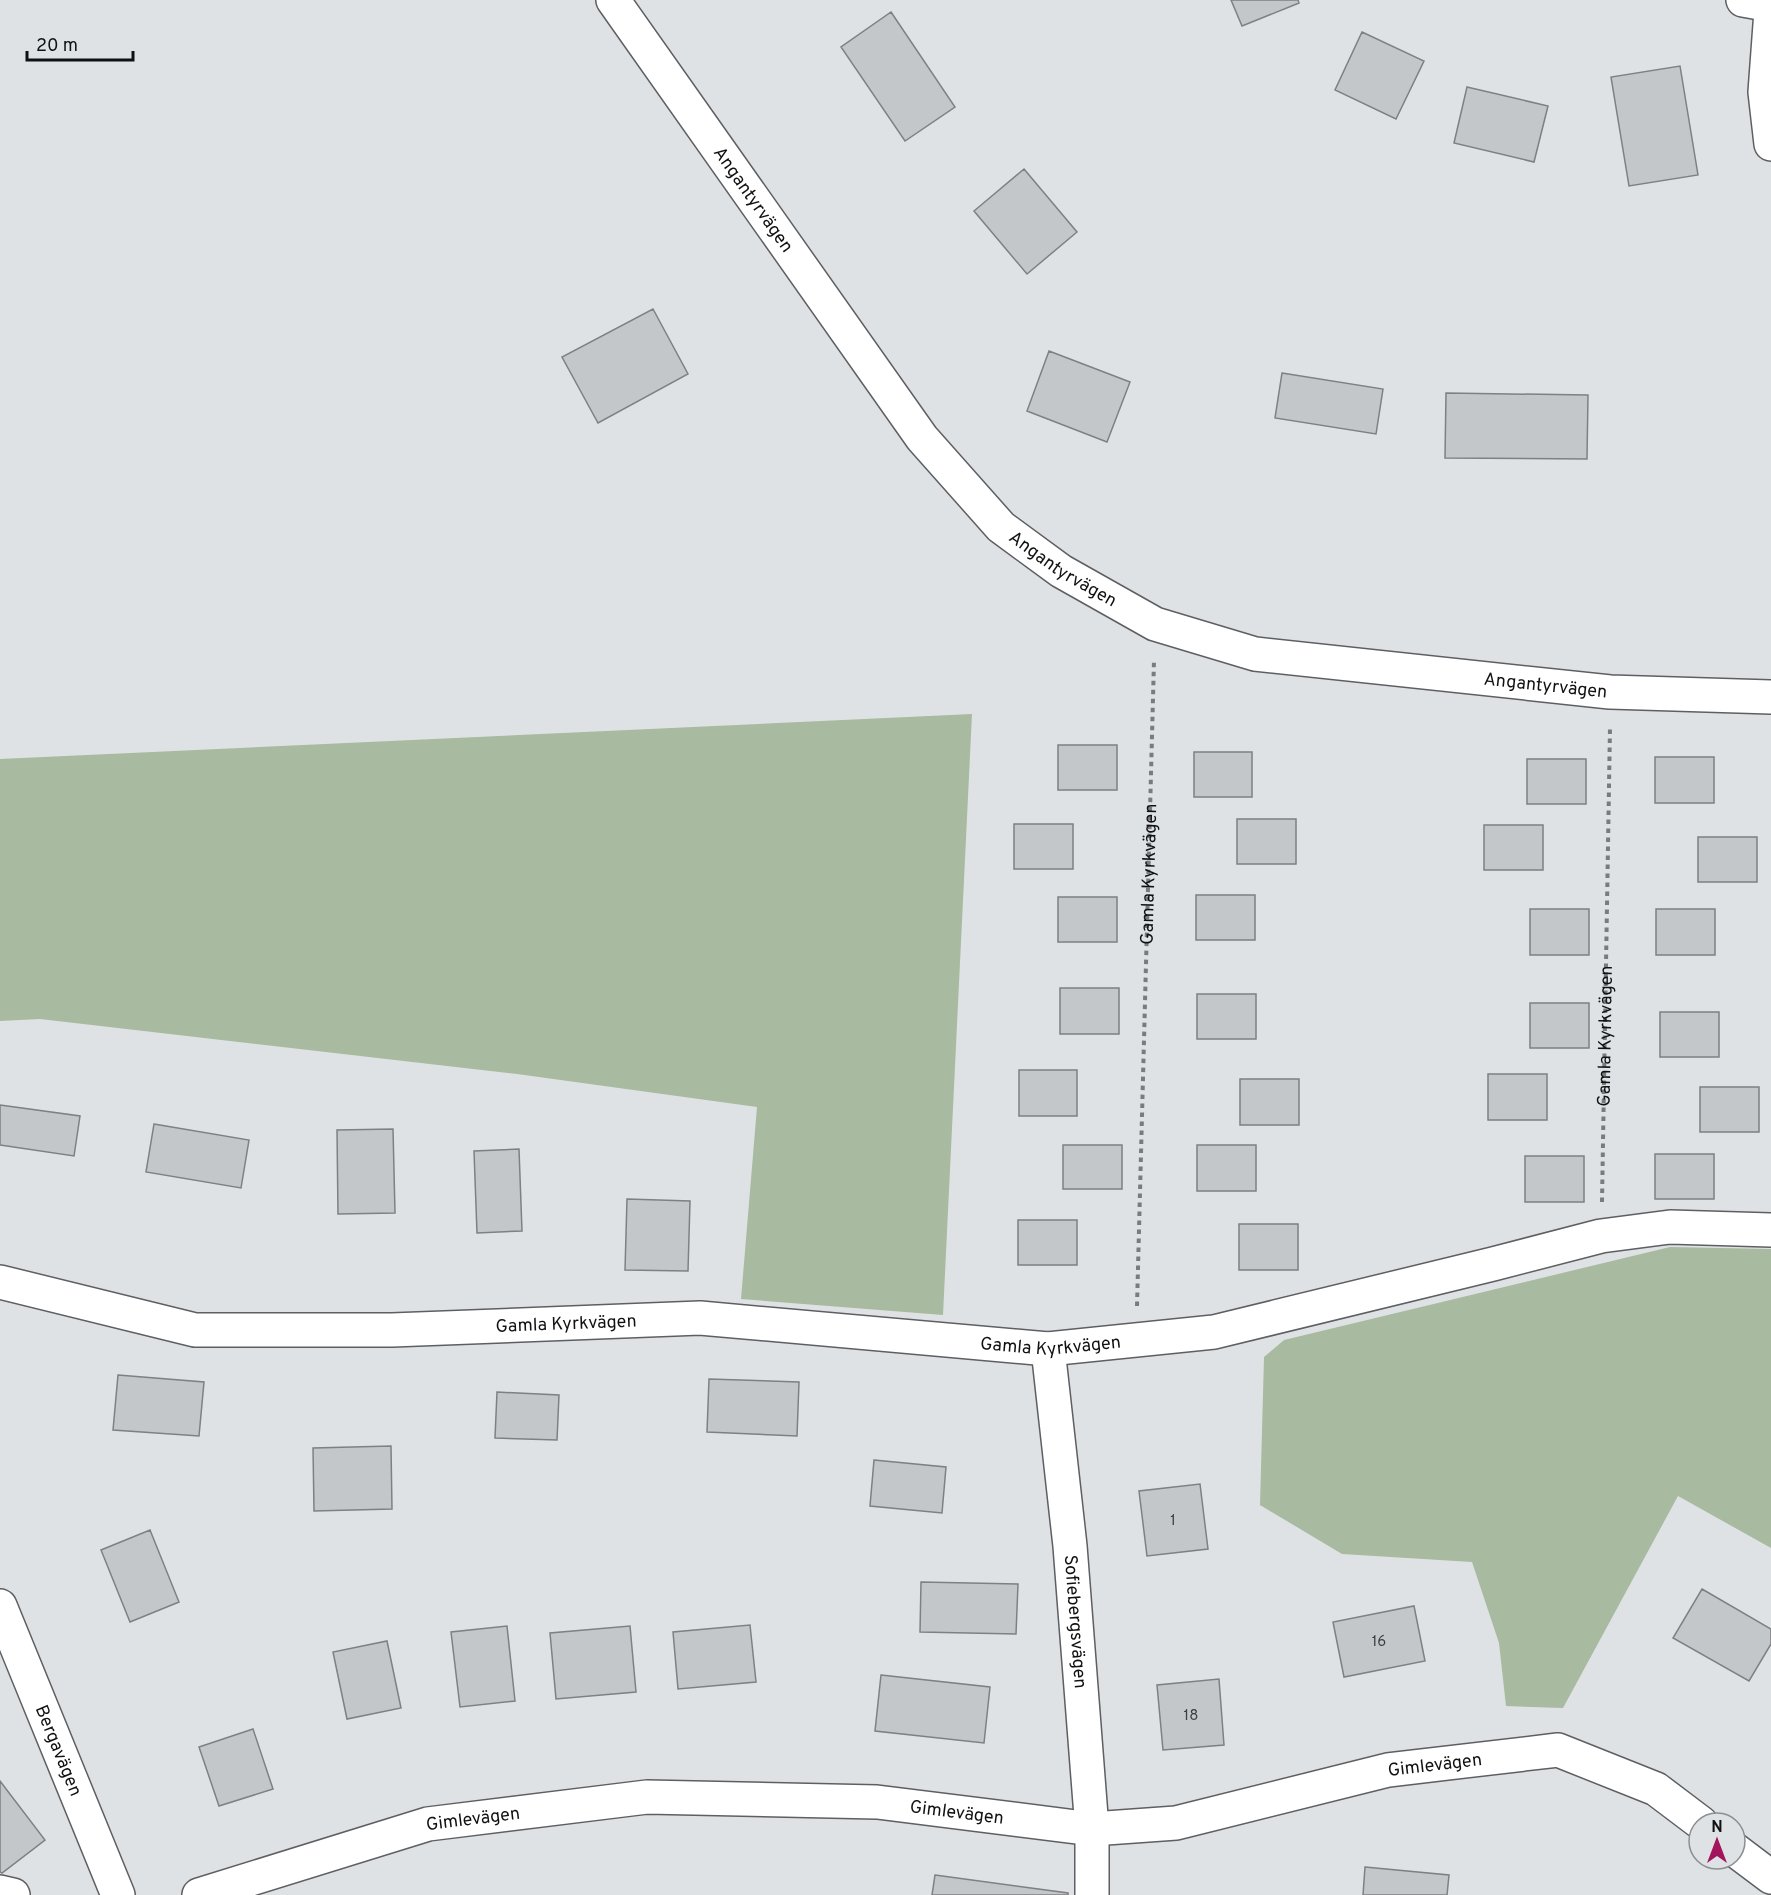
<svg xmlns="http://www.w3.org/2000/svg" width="1771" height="1895" font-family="Overpass,sans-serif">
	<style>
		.green { fill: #a8ba9f }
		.building { fill: #c4c7ca; stroke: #7e8083; stroke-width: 1.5 }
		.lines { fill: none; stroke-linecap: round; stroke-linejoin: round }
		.minor-casing { stroke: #5d5f62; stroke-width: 36 }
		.path { stroke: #797b7d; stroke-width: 4; stroke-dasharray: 4.5 4.5; stroke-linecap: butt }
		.minor { stroke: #fff; stroke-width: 33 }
		.labels { text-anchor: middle; stroke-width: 5; stroke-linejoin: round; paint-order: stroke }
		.number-label { font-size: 15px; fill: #3d3e40 }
		.street-label { font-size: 18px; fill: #101112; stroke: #dfe2e5 }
	</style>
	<rect width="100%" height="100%" fill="#dfe2e5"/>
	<path class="green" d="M972 714 943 1315 741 1299 757 1107 517 1074 40 1019 0 1021V759Z
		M1670 1247 1771 1249V1548L1678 1496 1563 1708 1506 1706 1499 1643 1472 1562 1342 1554 1260 1505 1264 1357 1284 1340Z"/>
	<path class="building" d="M1231 0H1298L1299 3 1242 26Z
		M891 12 955 107 905 141 841 47Z
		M1362 32 1424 61 1396 119 1335 90Z
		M1680 66 1698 175 1629 186 1611 77Z
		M1467 87 1548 106 1534 162 1454 143Z
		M1024 169 1077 232 1027 274 974 211Z
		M653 309 688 374 598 423 562 357Z
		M1049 351 1130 382 1107 442 1027 411Z
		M1282 373 1383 389 1376 434 1275 418Z
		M1446 393 1588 395 1587 459 1445 458Z
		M1058 745H1117V790H1058Z
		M1194 752H1252V797H1194Z
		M1655 757H1714V803H1655Z
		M1527 759H1586V804H1527Z
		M1237 819H1296V864H1237Z
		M1014 824H1073V869H1014Z
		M1484 825H1543V870H1484Z
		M1698 837H1757V882H1698Z
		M1196 895H1255V940H1196Z
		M1058 897H1117V942H1058Z
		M1530 909H1589V955H1530Z
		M1656 909H1715V955H1656Z
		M1060 988H1119V1034H1060Z
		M1197 994H1256V1039H1197Z
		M1530 1003H1589V1048H1530Z
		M1660 1012H1719V1057H1660Z
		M1019 1070H1077V1116H1019Z
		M1488 1074H1547V1120H1488Z
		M1240 1079H1299V1125H1240Z
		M1700 1087H1759V1132H1700Z
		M0 1105 80 1116 74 1156 0 1145Z
		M154 1124 249 1140 241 1188 146 1172Z
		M393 1129 395 1213 338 1214 337 1130Z
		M1063 1145H1122V1189H1063Z
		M1197 1145H1256V1191H1197Z
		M519 1149 522 1231 477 1233 474 1151Z
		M1655 1154H1714V1199H1655Z
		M1525 1156H1584V1202H1525Z
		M627 1199 690 1201 688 1271 625 1270Z
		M1018 1220H1077V1265H1018Z
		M1239 1224H1298V1270H1239Z
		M118 1375 204 1382 199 1436 113 1430Z
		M709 1379 799 1382 797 1436 707 1432Z
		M497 1392 559 1395 557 1440 495 1438Z
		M391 1446 392 1509 314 1511 313 1448Z
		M874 1460 946 1467 942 1513 870 1506Z
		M1200 1484 1208 1549 1147 1556 1139 1491Z
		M150 1530 179 1602 130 1622 101 1550Z
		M921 1582 1018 1584 1016 1634 920 1632Z
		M1702 1589 1771 1629V1644L1749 1681 1673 1638Z
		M1414 1606 1425 1661 1344 1677 1333 1622Z
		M750 1625 756 1682 678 1689 673 1632Z
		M507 1626 515 1701 460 1707 451 1632Z
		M630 1626 636 1692 556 1699 550 1633Z
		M387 1641 401 1708 347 1719 333 1652Z
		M881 1675 990 1687 984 1743 875 1731Z
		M1219 1679 1224 1745 1163 1750 1157 1685Z
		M253 1729 273 1789 219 1806 199 1747Z
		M0 1781 45 1840 2 1873 0 1872Z
		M1365 1867 1449 1875 1447 1895H1363Z
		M935 1875 1068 1893V1895H932Z"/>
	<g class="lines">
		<g class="minor-casing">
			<g id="minor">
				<path id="s3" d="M613 0 922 438 1001 527 1061 571 1155 624 1255 654 1610 692 1771 697"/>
				<path d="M1743 0 1771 5"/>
				<path d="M1771 11 1765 92 1771 144"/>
				<path id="s4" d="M0 1282 195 1330H392L700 1318 1048 1349 1214 1332 1493 1264 1601 1236 1670 1227 1771 1230"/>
				<path id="s5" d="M1048 1349 1070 1546 1092 1829V1895"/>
				<path id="s6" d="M0 1606 118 1895"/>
				<path d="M1735 1850 1771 1877"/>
				<path d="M0 1892 13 1895"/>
				<path id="s7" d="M199 1895 428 1824 647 1797 877 1802 1092 1829 1176 1823 1388 1770 1558 1750 1656 1789 1701 1823"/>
			</g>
		</g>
		<g class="path">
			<path id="s1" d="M1602 1202 1610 727"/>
			<path id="s2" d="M1137 1306 1154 660"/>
		</g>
		<use href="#minor" class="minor"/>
	</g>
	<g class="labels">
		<g class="number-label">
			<text x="1173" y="1525">1</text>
			<text x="1379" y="1646">16</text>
			<text x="1191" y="1720">18</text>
		</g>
		<g class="street-label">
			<text dy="6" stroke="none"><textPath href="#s3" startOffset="244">Angantyrvägen</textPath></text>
			<text dy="6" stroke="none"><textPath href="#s3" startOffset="730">Angantyrvägen</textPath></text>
			<text dy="6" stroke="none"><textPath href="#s3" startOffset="1234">Angantyrvägen</textPath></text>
			<text dy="6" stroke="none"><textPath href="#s2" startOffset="432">Gamla Kyrkvägen</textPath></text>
			<text dy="6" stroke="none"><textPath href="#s1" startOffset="166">Gamla Kyrkvägen</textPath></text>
			<text dy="6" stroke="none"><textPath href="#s4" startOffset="572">Gamla Kyrkvägen</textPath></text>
			<text dy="6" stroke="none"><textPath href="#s4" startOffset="1058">Gamla Kyrkvägen</textPath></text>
			<text dy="6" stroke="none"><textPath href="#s5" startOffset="274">Sofiebergsvägen</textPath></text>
			<text dy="6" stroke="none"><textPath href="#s6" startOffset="156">Bergavägen</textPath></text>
			<text dy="6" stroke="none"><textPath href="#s7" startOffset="1257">Gimlevägen</textPath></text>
			<text dy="6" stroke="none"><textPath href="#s7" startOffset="771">Gimlevägen</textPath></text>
			<text dy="6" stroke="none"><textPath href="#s7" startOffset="285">Gimlevägen</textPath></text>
		</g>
	</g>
	<g transform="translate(1717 1841)"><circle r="28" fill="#dfe2e5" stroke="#8c8e91" stroke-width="1.5"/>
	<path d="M0-4.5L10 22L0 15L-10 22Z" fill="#a2155c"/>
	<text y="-9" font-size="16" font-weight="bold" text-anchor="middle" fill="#101112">N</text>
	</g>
	<path d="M27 51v9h106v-9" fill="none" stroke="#101112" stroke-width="3"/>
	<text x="36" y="51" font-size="18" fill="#101112" stroke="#dfe2e5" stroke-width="4.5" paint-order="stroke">20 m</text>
</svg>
